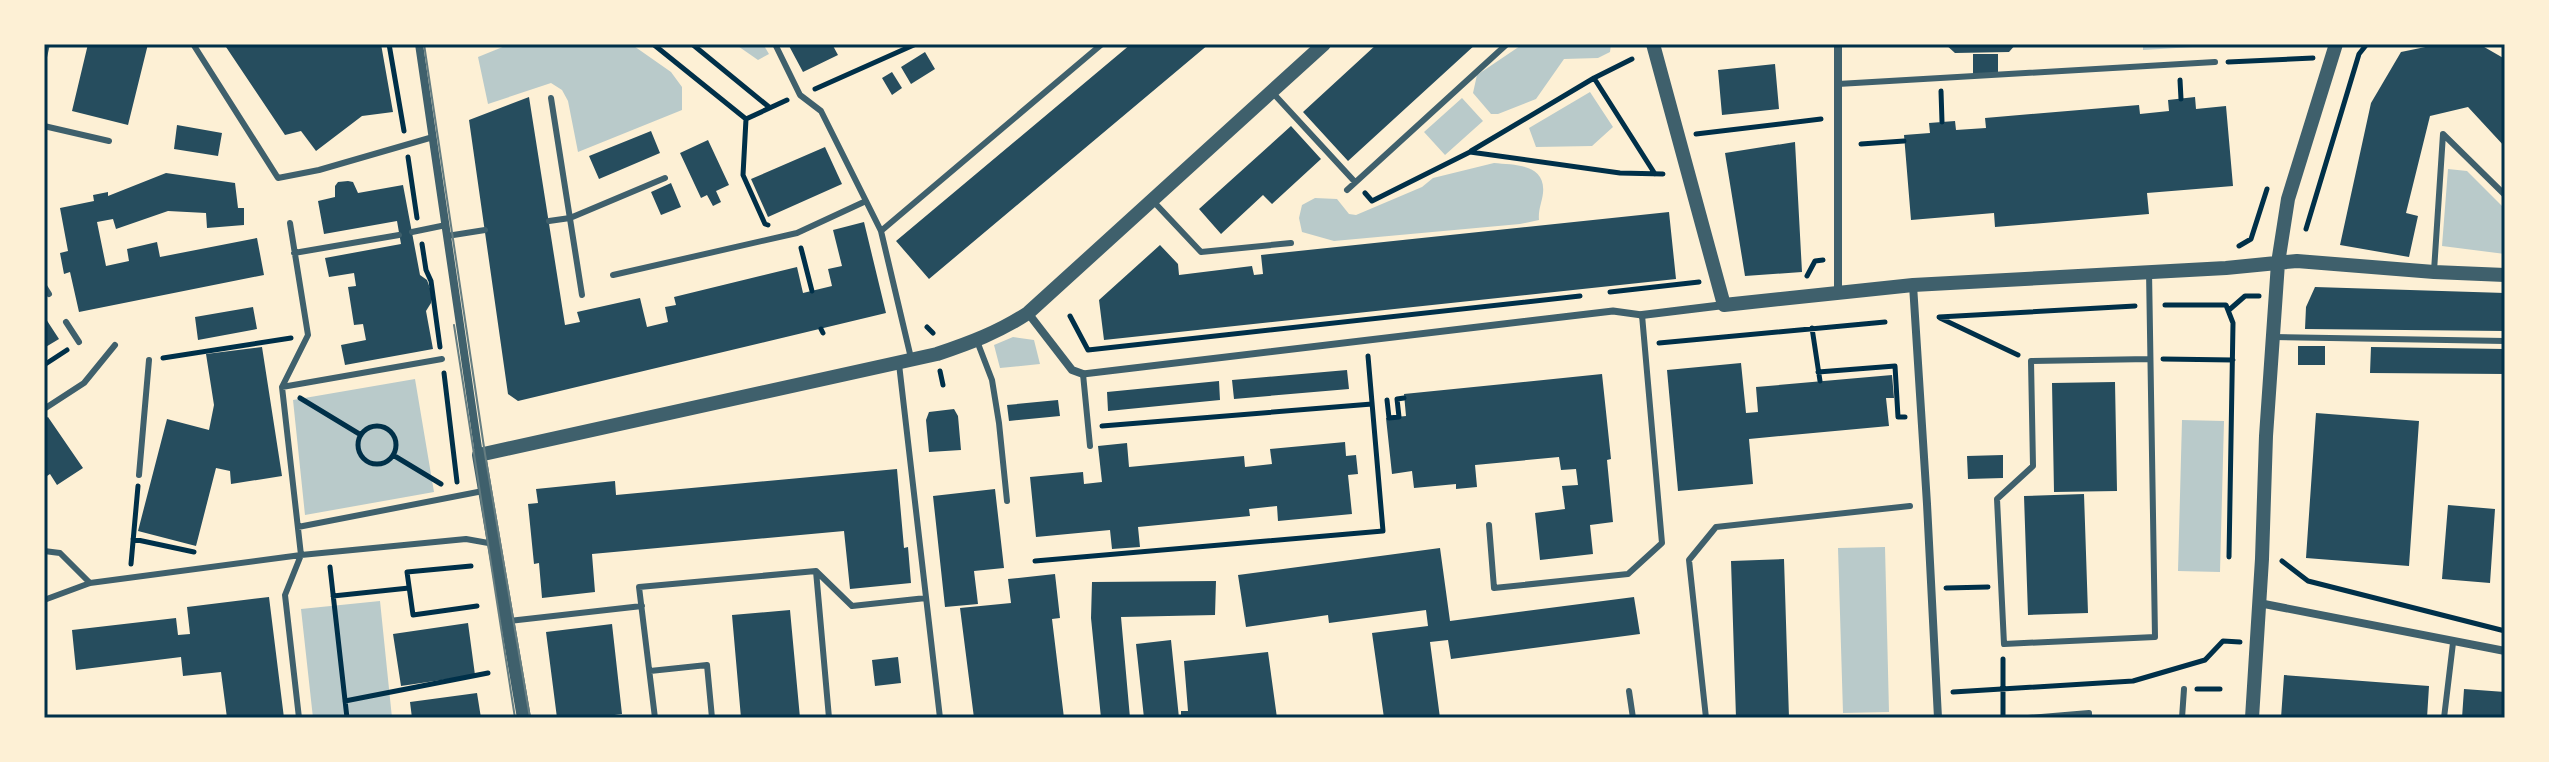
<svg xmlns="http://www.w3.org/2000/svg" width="2549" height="762" font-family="Literata,serif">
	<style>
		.green { fill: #b9caca }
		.building { fill: #264d5e }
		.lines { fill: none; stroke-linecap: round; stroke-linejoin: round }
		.path { stroke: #003049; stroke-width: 5 }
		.service { stroke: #3f606c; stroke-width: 6 }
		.pedestrian { stroke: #3f606c; stroke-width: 7 }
		.minor { stroke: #3f606c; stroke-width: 8 }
		.tertiary { stroke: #3f606c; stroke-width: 14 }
		.tram { stroke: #657d81; stroke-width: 2 }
		.neatline { fill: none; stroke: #003049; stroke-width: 3 }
	</style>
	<rect width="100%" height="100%" fill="#fdf0d5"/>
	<path class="green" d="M510 44H631L671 72 682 87V110L578 152 568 101 562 90 551 83 488 104 478 57Z
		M735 44H763L769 54 758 60Z
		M1523 44H1611L1610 52 1598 58 1564 59 1536 99 1498 114H1491L1473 93 1477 75Z
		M2143 44H2209V46L2143 50Z
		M1590 92 1613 127 1592 146 1536 147 1529 128Z
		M1462 98 1483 121 1445 155 1424 132Z
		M1494 163C1515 165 1546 164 1543 193 1542 202 1538 210 1539 220L1520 224 1334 241 1302 232 1299 218 1302 205 1315 198 1337 199 1349 214 1356 215 1422 187 1433 178Z
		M2448 169 2467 171 2505 209V254L2442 246Z
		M1013 337 1034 340 1040 364 1000 368 994 345Z
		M415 379 434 492 305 515 293 400Z
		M2182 420 2224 421 2220 572 2178 571Z
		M1885 547 1889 712 1843 713 1838 548Z
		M380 601 392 718H313L301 609Z"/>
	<path class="building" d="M88 44H148L128 125 72 111Z
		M224 44H381L393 112 362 116 316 151 301 131 285 135Z
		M788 44H832L838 55 803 72Z
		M1131 44H1209L929 279 896 241Z
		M1377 44H1476L1348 161 1303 112Z
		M1945 44H2016L2009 52 1955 53Z
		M2440 44H2479L2505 59V147L2468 107 2430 116 2406 213 2418 216 2409 257 2340 245 2371 103 2401 52Z
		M925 52 935 69 911 84 901 67Z
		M1973 54H1998V73L1973 74Z
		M1775 64 1779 109 1722 115 1718 70Z
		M892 72 902 88 892 95 882 78Z
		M529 97 565 325 580 322 577 312 640 298 647 327 668 322 665 307 676 305 674 297 797 267 803 293 832 286 828 269 842 266 833 230 864 222 886 313 518 401 508 394 469 120Z
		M2195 97 2196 109 2226 106 2233 186 2147 193 2149 214 1995 227 1994 213 1911 220 1904 135 1930 133 1929 123 1955 121 1956 130 1986 128 1985 118 2139 105 2140 114 2169 111 2168 100Z
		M177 125 222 133 218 156 174 149Z
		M1291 126 1321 159 1272 204 1263 195 1221 234 1199 209Z
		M651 131 660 153 599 179 589 156Z
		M708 140 729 185 716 191 721 202 713 206 707 195 701 198 680 153Z
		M1795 142 1802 272 1745 276 1725 153Z
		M825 147 842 184 768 217 751 179Z
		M166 173 235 183 238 208H244V225L207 228 206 213 168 211 116 229 113 219 97 222 106 266 129 261 127 249 157 242 160 257 257 238 264 275 79 312 70 272 64 274 60 253 68 251 60 208 94 201 93 195 108 192V196Z
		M348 181 353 182 358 193 403 185 420 275 427 280 431 291V303L426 311 433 349 345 365 341 345 366 340 363 324 354 325 348 287 356 286 354 273 329 277 325 258 401 244 397 221 324 234 318 201 335 197V186L338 182Z
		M671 183 681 207 661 215 651 192Z
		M1669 212 1676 279 1104 340 1099 300 1160 245 1178 264 1179 275 1252 266 1254 275 1263 274 1261 255Z
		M2315 287 2505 293V331L2305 329 2306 307Z
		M253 307 257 329 198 340 195 317Z
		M44 316 59 339 44 348Z
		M2298 346H2325V365H2298Z
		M262 347 282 476 231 484 230 471 216 468 196 546 138 531 167 419 209 430 214 405 206 354Z
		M2371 347 2505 349V374L2370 373Z
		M1741 363 1746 413 1758 412 1756 387 1892 375 1894 398H1886L1889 426 1749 439 1753 484 1678 491 1667 370Z
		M1347 370 1349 389 1234 399 1232 380Z
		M1602 374 1611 459 1607 460 1613 522 1590 525 1593 554 1540 560 1535 513 1565 509 1562 486 1578 485 1576 469 1561 470 1559 457 1475 465 1477 487 1456 489V484L1414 488 1412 471 1392 474 1386 418 1406 416 1404 394Z
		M1219 381 1220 400 1108 411 1107 392Z
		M2115 382 2117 491 2054 492 2052 383Z
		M1058 400 1060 416 1009 421 1007 405Z
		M954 409 958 416 961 450 929 452 926 420 929 412Z
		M2316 413 2419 421 2409 566 2306 558Z
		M48 417 83 468 57 485 50 474 44 478V419Z
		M1345 442 1346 456 1356 455 1358 474 1348 475 1352 514 1278 521 1277 506 1249 509 1250 516 1138 527 1140 547 1112 549 1110 530 1036 537 1030 477 1083 472 1084 484 1102 482 1098 446 1127 443 1129 467 1244 456 1245 467 1272 464 1270 449Z
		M2003 455V478L1968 479 1967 456Z
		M897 469 904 548 908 547 911 583 850 589 844 531 592 554 595 592 542 598 539 563 534 564 528 504 538 503 536 489 615 481 616 495Z
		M995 489 1004 568 974 571 978 604 945 607 933 496Z
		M2084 494 2088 613 2028 615 2024 496Z
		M2448 505 2495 509 2490 583 2442 579Z
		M1440 548 1450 621 1634 597 1640 634 1451 659 1448 640 1430 642 1440 718H1384L1372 633 1428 626 1426 610 1329 623 1328 615 1246 627 1238 575Z
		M1784 559 1789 718H1736L1731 561Z
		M1055 574 1060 618 1052 619 1064 718H974L960 608 1011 603 1008 579Z
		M1216 581 1215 615 1121 617 1130 718H1101L1091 618 1092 582Z
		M269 597 284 718H227L221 672 183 676 181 657 76 670 72 630 176 618 178 635 190 634 187 607Z
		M790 610 800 718H741L732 615Z
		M468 623 475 675 401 686 393 634Z
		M612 624 622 714 592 718H557L546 632Z
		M1171 640 1179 718H1144L1136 644Z
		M1268 652 1277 718H1181V711H1188L1184 661Z
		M898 657 901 683 875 686 872 660Z
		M2284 675 2429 686 2427 718H2281Z
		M2464 689 2505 692V718H2462Z
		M477 693 481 718H412L410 702Z"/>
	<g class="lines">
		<path class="path" d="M389 44 404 131
			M653 44 746 119
			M692 44 769 107
			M2228 62 2313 58
			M1594 78 1655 174
			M2180 80 2181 99
			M815 89 916 44
			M1941 91 1942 122
			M1696 134 1821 119
			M1861 144 1904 141
			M1471 151 1594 78 1632 59
			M408 157 417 218
			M1365 193 1372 201 1470 152 1620 173 1663 174
			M768 225 765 224 743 175 746 119 787 100
			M2306 229 2359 54 2367 44
			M422 244 426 270 431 281 440 347
			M2239 246 2251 239 2267 189
			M801 248 812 291
			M1807 276 1815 261 1823 260
			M1610 292 1699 282
			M2165 305H2226L2233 323 2229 557
			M2229 310 2245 296H2259
			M1070 316 1088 350 1580 296
			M1939 317 2135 306
			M1940 318 2018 355
			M927 327 933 333
			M1812 328 1820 381
			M821 329 823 333
			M1659 343 1885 322
			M163 358 291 338
			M2163 359 2233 360
			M44 365 67 350
			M940 371 943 385
			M1818 372 1895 366 1898 417H1905
			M444 373 457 482
			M300 398 361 435
			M1387 400 1389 418 1399 417 1397 399 1404 398
			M1102 426 1372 404
			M358 445a19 19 0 1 1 38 0a19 19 0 1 1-38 0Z
			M393 455 441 484
			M133 539 194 552
			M1035 561 1383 531 1368 356
			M2282 561 2308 581 2505 631
			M131 564 138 486
			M471 566 407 572 413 615 477 606
			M330 567 347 718
			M1946 588 1988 587
			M333 596 409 588
			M2197 689H2220
			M1953 692 2133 681 2205 660 2223 641 2240 642
			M345 701 488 673
			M2003 718V659"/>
		<path class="service" d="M193 44 278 178 319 170 433 137
			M775 44 800 95 821 111 881 231 911 358
			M44 57 47 44
			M1838 84 2215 62
			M1272 92 1355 182
			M551 98 582 295
			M44 126 109 141
			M1347 190 1507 44
			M1153 201 1201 252 1291 243
			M549 221 570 218 665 178
			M290 223 308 335 282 387 301 555 285 595 299 718
			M881 231 1102 44
			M412 232 446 225
			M447 236 485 230
			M294 253 399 235
			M2149 271 2155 637 2004 644 1997 499 2033 466 2031 361 2150 359
			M2434 271 2443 134 2505 195
			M613 275 797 233 866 201
			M44 286 49 294
			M66 322 79 342
			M2273 337 2505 341
			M977 341 992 380 999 423 1007 501
			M899 364 940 718
			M1083 374 1090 446
			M282 387 442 359
			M44 409 84 383 115 345
			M139 475 149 360
			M1489 525 1494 588 1628 574 1662 543 1642 315
			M298 527 483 491
			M44 551 60 553 90 583
			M816 571 829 718
			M44 600 90 583 301 555 466 539 494 544
			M509 621 642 606
			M650 671 707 665 712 718
			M1629 691 1633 718
			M655 718 639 587 816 571 852 606 926 598
			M1706 718 1689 560 1716 527 1910 506
			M2028 718 2089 713V718
			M2182 718 2184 689
			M2444 718 2453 643"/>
		<path class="pedestrian" d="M1083 374 1613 311 1642 315"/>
		<path class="minor" d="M419 44 479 455
			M1838 44V291
			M1913 285 1927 504 1938 718
			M1028 313 1072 370 1083 374
			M1642 315 1724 305
			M2259 603 2505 651"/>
		<path class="tertiary" d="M1653 44 1724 305 1913 285 2226 268 2297 261 2434 272 2505 275
			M524 718 479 455 937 354C970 343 999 332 1028 313L1324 44
			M2252 718 2262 559 2266 436 2278 263 2288 199 2336 44"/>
		<path class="tram" d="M424 44 485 454 530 718
			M454 325 515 718"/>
	</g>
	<rect width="2549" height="762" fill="none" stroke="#fdf0d5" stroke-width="92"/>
	<rect x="46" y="46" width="2457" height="670" class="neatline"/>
</svg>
